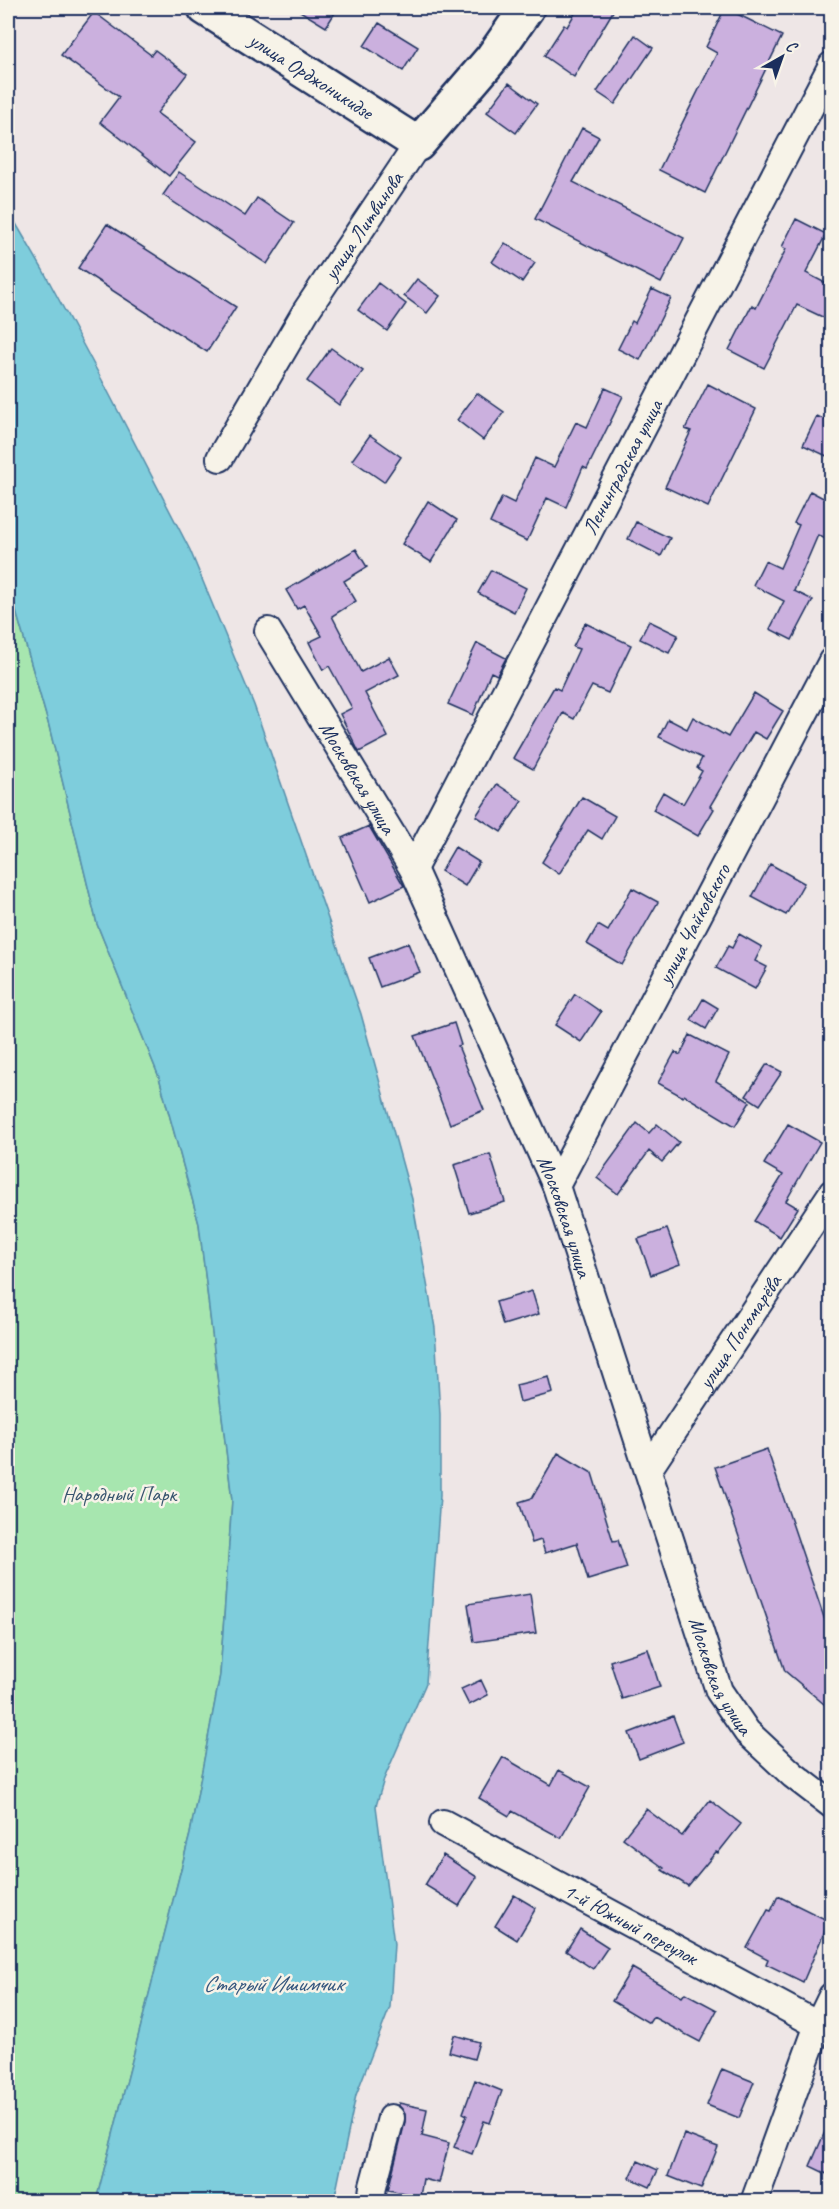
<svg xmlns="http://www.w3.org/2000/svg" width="839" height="2209" font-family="Caveat,sans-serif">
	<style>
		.green { fill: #a7e6af; stroke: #618a86; stroke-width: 1.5 }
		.water { fill: #7ecddc; stroke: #568eaa; stroke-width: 1.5 }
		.building { fill: #cbb0de; stroke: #1b2f5e; stroke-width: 1.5 }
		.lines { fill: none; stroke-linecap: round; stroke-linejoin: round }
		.minor-casing { stroke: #1b2f5e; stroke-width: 30 }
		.primary-casing { stroke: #1b2f5e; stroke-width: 38 }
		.minor { stroke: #f7f3e8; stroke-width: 26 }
		.primary { stroke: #f7f3e8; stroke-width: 33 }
		.labels { text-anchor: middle; stroke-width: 5; stroke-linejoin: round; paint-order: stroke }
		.street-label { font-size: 21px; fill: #1b2f5e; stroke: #f7f3e8 }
		.park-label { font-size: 21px; fill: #37546e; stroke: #f7f3e8 }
		.water-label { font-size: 22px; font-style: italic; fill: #34567e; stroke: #f7f3e8 }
	</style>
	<rect width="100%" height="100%" fill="#eee6e6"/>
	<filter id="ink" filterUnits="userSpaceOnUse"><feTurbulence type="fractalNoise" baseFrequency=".0167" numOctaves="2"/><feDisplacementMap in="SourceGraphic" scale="12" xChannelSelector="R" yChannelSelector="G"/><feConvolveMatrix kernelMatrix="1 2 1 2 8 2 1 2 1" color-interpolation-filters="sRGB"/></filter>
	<g filter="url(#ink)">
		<path class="green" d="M8 583 49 726 97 924 159 1077 199 1224 232 1500 220 1675 190 1834 96 2201H8Z"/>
		<path class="water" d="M8 210 43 270 102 380 190 550 254 705 361 1014 412 1199 435 1328 440 1415V1496L426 1683 384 1779 376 1806 394 1944 390 2007 356 2095 334 2201H96L190 1834 220 1675 232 1500 199 1224 159 1077 97 924 49 726 8 583Z"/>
		<path class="building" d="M295 8H338L326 27Z
			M578 8H615L574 77 544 56 564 25 567 27Z
			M725 8 782 36 705 193 659 170 717 53 706 47Z
			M94 12 151 55 155 50 187 74 157 113 196 142 169 176 100 122 119 97 61 55Z
			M379 23 418 47 403 71 364 46Z
			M635 35 653 48 615 104 597 92Z
			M509 83 537 104 516 133 487 112Z
			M582 128 599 137 573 182 684 238 661 283 535 219Z
			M179 172 245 216 257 198 294 223 267 264 163 195Z
			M796 219 826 234 806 273 831 286V321L797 305 764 368 729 350 752 305 756 308 786 249 782 247Z
			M107 224 236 307 207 352 78 268Z
			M505 243 535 263 522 282 492 262Z
			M417 279 440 296 427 313 404 296Z
			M378 283 406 304 387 331 358 310Z
			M652 289 671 298 640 360 618 349 632 321 635 323Z
			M331 348 363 371 339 405 307 381Z
			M708 384 756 409 708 507 665 487 691 431 685 429Z
			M605 388 623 396 587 469 583 467 566 507 547 498 527 541 490 523 502 497 514 503 535 458 554 467 576 422 587 427Z
			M477 393 504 412 483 440 457 420Z
			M817 416 831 423V458L803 445Z
			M370 435 401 457 384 482 352 460Z
			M810 491 831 502V542L818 535 794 591 813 600 792 640 770 629 784 601 753 585 765 561 780 568 799 525 794 523Z
			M428 501 457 520 431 562 402 544Z
			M636 522 670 538 661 556 628 539Z
			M356 549 367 567 344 581 356 601 332 616 361 672 389 657 399 675 365 693 388 737 359 752 340 714 352 708 329 666 323 670 309 642 322 636 304 605 297 609 286 590Z
			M491 570 526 588 514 612 478 593Z
			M649 621 678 635 669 653 640 639Z
			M585 623 631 645 608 693 592 686 574 719 563 713 533 769 513 758 554 687 560 690 579 649 573 647Z
			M477 643 506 658 497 675 491 672 473 715 448 704Z
			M754 693 783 711 766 739 754 732 710 806 714 809 698 836 653 810 663 792 683 804 702 771 697 768 702 758 659 737 668 719 687 729 693 717 728 737Z
			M497 784 522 801 501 832 476 816Z
			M582 797 615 816 602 839 588 830 559 874 542 862Z
			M369 826 404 886 370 902 342 838Z
			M455 847 479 862 465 886 441 871Z
			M770 864 804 883 786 915 752 897Z
			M632 888 658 902 622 965 587 944 598 925 608 931Z
			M739 934 762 947 755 961 767 967 755 989 716 968 728 946 732 948Z
			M408 943 420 972 380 987 369 958Z
			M575 994 601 1012 581 1042 555 1025Z
			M703 999 718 1008 706 1029 691 1020Z
			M454 1023 461 1045 458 1046 484 1110 450 1124 415 1036Z
			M690 1035 729 1055 716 1081 750 1102 735 1126 684 1095 683 1097 658 1083 675 1052 680 1055Z
			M767 1064 782 1072 760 1105 746 1096Z
			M637 1123 649 1133 657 1124 679 1142 662 1162 649 1151 618 1194 597 1178Z
			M788 1124 820 1142 786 1201 798 1208 780 1237 754 1221 783 1175 764 1164Z
			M490 1154 505 1202 469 1213 454 1165Z
			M667 1229 680 1264 651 1275 638 1239Z
			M532 1291 539 1314 503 1325 496 1302Z
			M549 1377 553 1393 520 1402 516 1385Z
			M767 1449 831 1638V1710L785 1671 715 1467Z
			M558 1453 592 1473 613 1541 618 1540 627 1568 588 1580 577 1543 545 1553 541 1540 532 1543 519 1502 532 1498Z
			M530 1594 536 1633 474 1642 468 1604Z
			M648 1649 660 1687 622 1699 610 1661Z
			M481 1680 488 1695 469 1705 461 1689Z
			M673 1716 683 1742 639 1759 629 1733Z
			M503 1757 551 1785 559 1770 590 1787 561 1838 512 1811 509 1816 479 1798Z
			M710 1800 741 1824 718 1853 716 1852 688 1886 662 1870 664 1868 623 1838 646 1809 682 1836Z
			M443 1855 477 1877 459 1906 425 1885Z
			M514 1895 536 1908 517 1940 495 1926Z
			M778 1896 829 1921 803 1982 766 1964 768 1959 747 1948 768 1910 771 1911Z
			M580 1929 608 1947 593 1969 566 1951Z
			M632 1968 682 1997 685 1993 717 2010 700 2042 653 2017 649 2023 612 2001Z
			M454 2035 479 2042 474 2059 449 2052Z
			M722 2069 754 2082 739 2118 707 2105Z
			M475 2080 502 2091 490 2123 484 2121 472 2154 454 2147 467 2115 463 2113Z
			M399 2103 427 2109 422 2136 449 2143 439 2183 423 2179 420 2196 388 2190 405 2122V2114L399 2106Z
			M831 2118V2176L810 2166Z
			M684 2134 718 2147 701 2189 668 2176Z
			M638 2161 658 2170 650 2187 630 2178Z"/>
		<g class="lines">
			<g class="minor-casing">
				<g id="minor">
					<path id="s1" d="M220 458 306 311 418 144"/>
					<path id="s2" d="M268 631 413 869 556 1186 719 1691 747 1732 793 1775 832 1805"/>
					<path id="s3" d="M413 869 832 65"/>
					<path id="s4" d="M556 1186 832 661"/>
					<path id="s5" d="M648 1470 832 1193"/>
					<path id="s6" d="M443 1823 818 2025"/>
					<path d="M371 2202 373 2186 391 2118"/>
					<path d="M754 2202 818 2025 832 1996"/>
				</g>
			</g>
			<g class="primary-casing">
				<g id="primary">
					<path id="s7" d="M205 8 418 144 492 58 527 8"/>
				</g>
			</g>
			<use href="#minor" class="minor"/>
			<use href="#primary" class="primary"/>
		</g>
	</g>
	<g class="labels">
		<g class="street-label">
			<text dy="7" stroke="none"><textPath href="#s7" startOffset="126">улица Орджоникидзе</textPath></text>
			<text dy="7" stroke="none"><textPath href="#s1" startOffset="273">улица Литвинова</textPath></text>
			<text dy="7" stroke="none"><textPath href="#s3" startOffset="453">Ленинградская улица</textPath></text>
			<text dy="7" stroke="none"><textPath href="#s2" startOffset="172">Московская улица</textPath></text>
			<text dy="7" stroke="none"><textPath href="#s4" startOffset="296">улица Чайковского</textPath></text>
			<text dy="7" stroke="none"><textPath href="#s2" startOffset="658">Московская улица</textPath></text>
			<text dy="7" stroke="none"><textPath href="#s5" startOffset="166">улица Пономарёва</textPath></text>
			<text dy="7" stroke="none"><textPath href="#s2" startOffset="1144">Московская улица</textPath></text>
			<text dy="7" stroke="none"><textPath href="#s6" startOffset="213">1-й Южный переулок</textPath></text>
		</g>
		<g class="park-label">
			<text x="119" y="1501">Народный Парк</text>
		</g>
		<g class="water-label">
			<text x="273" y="1991">Старый Ишимчик</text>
		</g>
	</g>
	<rect width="839" height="2209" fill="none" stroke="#f7f3e8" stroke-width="30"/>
	<rect x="15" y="15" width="809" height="2179" fill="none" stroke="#1b2f5e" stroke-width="2" filter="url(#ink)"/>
	<g transform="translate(782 57) rotate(40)" stroke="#f7f3e8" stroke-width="4.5" paint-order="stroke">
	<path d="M0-4.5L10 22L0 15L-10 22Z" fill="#1b2f5e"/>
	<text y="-9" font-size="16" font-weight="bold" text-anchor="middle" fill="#1b2f5e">С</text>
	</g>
</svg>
